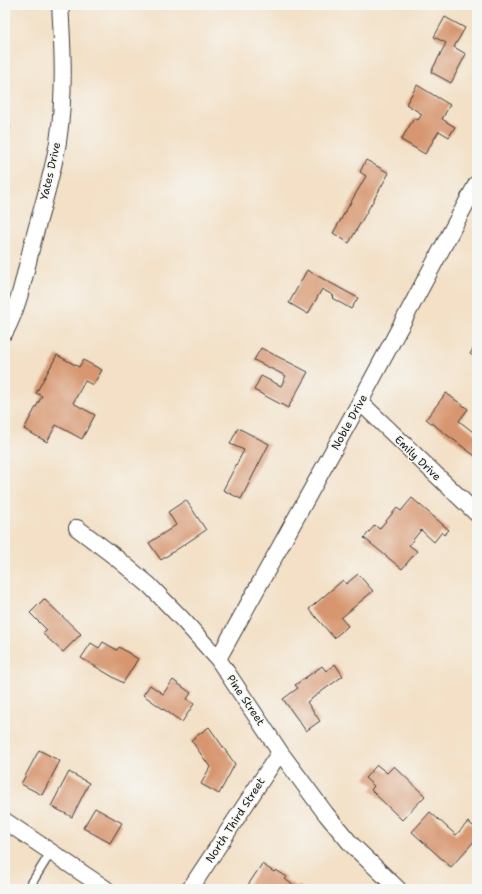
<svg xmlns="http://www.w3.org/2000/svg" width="482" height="894" font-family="'Shantell Sans',sans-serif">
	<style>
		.building { fill: #d7966f }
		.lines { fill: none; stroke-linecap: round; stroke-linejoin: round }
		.service-casing { stroke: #3c3936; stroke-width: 10 }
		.minor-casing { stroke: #3c3936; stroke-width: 18 }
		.service { stroke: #fff; stroke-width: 8 }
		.minor { stroke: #fff; stroke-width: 16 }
		.labels { text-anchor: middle; stroke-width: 3; stroke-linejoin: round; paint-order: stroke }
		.street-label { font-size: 11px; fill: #1c1c1c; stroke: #f6f6f2 }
	</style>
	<rect width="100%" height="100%" fill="#f6f6f2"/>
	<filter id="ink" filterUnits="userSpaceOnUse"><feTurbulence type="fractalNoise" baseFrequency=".025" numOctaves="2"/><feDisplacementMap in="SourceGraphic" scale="8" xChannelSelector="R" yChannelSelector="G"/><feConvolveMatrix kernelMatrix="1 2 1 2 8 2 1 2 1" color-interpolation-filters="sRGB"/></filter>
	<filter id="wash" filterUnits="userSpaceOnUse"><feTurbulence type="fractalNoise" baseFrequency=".012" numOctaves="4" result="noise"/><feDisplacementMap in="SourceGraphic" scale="16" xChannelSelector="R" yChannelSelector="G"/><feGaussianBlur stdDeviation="0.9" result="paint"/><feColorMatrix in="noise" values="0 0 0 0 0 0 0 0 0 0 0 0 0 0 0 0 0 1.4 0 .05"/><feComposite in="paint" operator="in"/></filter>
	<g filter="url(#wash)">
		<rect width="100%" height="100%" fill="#f3e0c6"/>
		<g id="blocks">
			<path class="building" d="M445 17 465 28 454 47 466 54 451 83 431 72 446 43 434 37Z
				M417 85 450 105 442 119 455 127 449 137 439 131 425 154 401 140 414 118 418 120 422 114 406 104Z
				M5 126H10L8 143 5 142Z
				M366 160 389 173 349 243 333 233 366 176 360 172Z
				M307 270 358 298 351 309 332 298 334 296 322 289 308 314 289 303Z
				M477 342V358L470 354Z
				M261 348 308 372 288 408 254 390 261 376 281 386 286 376 254 360Z
				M57 355 79 367 83 360 102 370 93 385 85 381 73 403 95 415 82 439 56 425 47 442 24 429 42 396 36 393Z
				M446 393 468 409 459 421 477 435V453L475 456 426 419Z
				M238 428 269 444 241 499 223 490 244 450 230 444Z
				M412 498 449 530 444 535 442 532 434 542 421 530 409 545 417 551 402 569 364 538 375 525 379 529 397 508 401 511Z
				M186 500 206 530 161 560 149 543 176 525 168 512Z
				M358 574 373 591 341 618 348 626 334 638 309 609 343 580 346 584Z
				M44 599 81 634 63 652 43 634 47 630 30 613Z
				M103 642 117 650 119 647 138 659 123 683 81 658 91 643 99 648Z
				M335 664 343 676 307 702 320 721 306 731 283 699 298 688 295 685 322 666 326 671Z
				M173 680 191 693 187 699 194 704 182 722 143 695 150 685 163 694Z
				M209 727 235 764 219 794 201 784 210 767 191 740Z
				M39 750 60 761 42 795 21 784Z
				M377 765 387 773 394 766 425 796 402 820 371 790 374 786 365 778Z
				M69 772 89 783 72 817 51 806Z
				M95 808 122 823 110 843 83 828Z
				M430 812 456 835 468 822 477 829V838L451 867 412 832Z
				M262 864 274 872 276 870 287 877 285 879 297 888 299 886 304 889H247L246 888Z"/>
		</g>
	</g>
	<g filter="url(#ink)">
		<use href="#blocks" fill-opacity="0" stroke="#3c3936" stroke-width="1"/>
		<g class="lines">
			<g class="service-casing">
				<path id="service" d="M28 889 51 852"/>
			</g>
			<g class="minor-casing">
				<path id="minor" d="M5 332C19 306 25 274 32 245 41 211 52 177 58 142 65 96 63 51 60 5
					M360 402 477 514
					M77 528 114 556 149 585 184 621 218 659 280 752 326 814 351 844 398 889
					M218 659 360 402 477 183
					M5 821 106 889
					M190 889 280 752"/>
			</g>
			<use href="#service" class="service"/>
			<use href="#minor" class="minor"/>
		</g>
	</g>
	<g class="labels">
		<g class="street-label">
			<text transform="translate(50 171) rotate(-77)" y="4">Yates Drive</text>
			<text transform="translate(349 422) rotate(-61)" y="4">Noble Drive</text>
			<text transform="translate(418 458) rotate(44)" y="4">Emily Drive</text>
			<text transform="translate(246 700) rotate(56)" y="4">Pine Street</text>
			<text transform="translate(235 820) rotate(-57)" y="4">North Third Street</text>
		</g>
	</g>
	<rect width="482" height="894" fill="none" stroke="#f6f6f2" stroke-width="20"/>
</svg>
